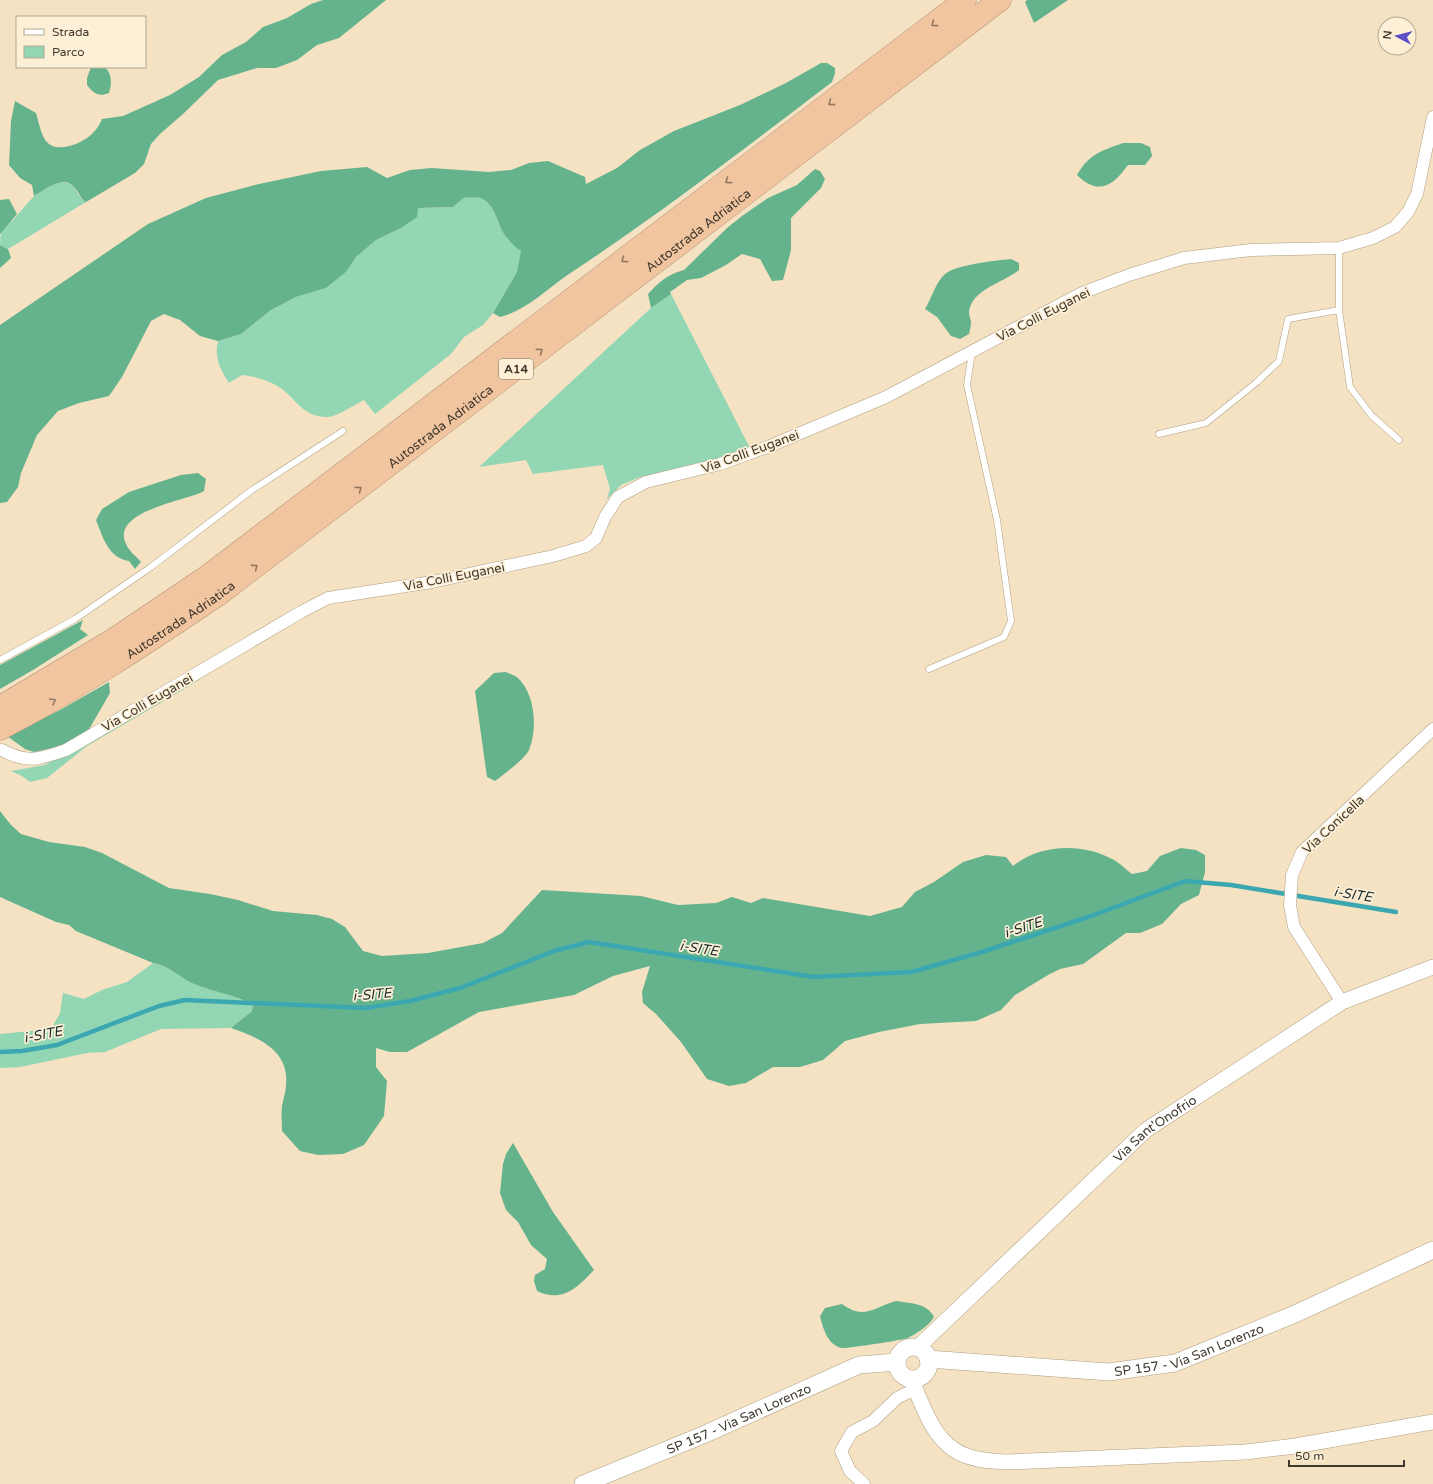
<svg xmlns="http://www.w3.org/2000/svg" width="1433" height="1484" font-family="'Varela Round',sans-serif">
	<style>
		.green { fill: #93d6b4 }
		.forest { fill: #64b38d }
		.lines { fill: none; stroke-linecap: round; stroke-linejoin: round }
		.stream { stroke: #3ba7b1; stroke-width: 4.5 }
		.service-casing { stroke: #af9f81; stroke-width: 7 }
		.minor-casing { stroke: #af9f81; stroke-width: 13 }
		.tertiary-casing { stroke: #af9f81; stroke-width: 16 }
		.secondary-casing { stroke: #af9f81; stroke-width: 18 }
		.motorway-casing { stroke: #b49478; stroke-width: 23 }
		.service { stroke: #fff; stroke-width: 6 }
		.minor { stroke: #fff; stroke-width: 12 }
		.tertiary { stroke: #fff; stroke-width: 15 }
		.secondary { stroke: #fff; stroke-width: 17 }
		.motorway { stroke: #f2c5a1; stroke-width: 22 }
		.oneway { stroke: #907861 }
		.labels { text-anchor: middle; stroke-width: 3.5; stroke-linejoin: round; paint-order: stroke }
		.shield { fill: #fef0d7; stroke: #797060; stroke-width: 1 }
		.shield-label { font-size: 12px; font-weight: bold; fill: #40392d }
		.street-label { font-size: 13px; fill: #40392d; stroke: #fef0d7 }
		.water-label { font-size: 14px; font-style: italic; fill: #1a2e30; stroke: #fef0d7 }
	</style>
	<rect width="100%" height="100%" fill="#f4e2c3"/>
	<path class="green" d="M57 182C80 182 71 191 86 202L8 249 0 245 1 231 13 220 34 196Z
		M465 197C469 197 476 197 480 198 495 203 497 222 504 234 509 241 514 246 522 251L517 272 493 313 483 325 464 337 451 354 375 414 364 400C356 404 336 417 328 417 299 417 296 395 274 384 264 379 253 376 242 375L229 383C220 369 214 358 218 341L241 334 271 310 296 297 326 288 346 272 356 257 376 240 401 228 418 208 453 207Z
		M671 294 752 452 640 477 621 485 607 499 610 489 603 465 533 474 526 460 479 467 651 308Z
		M285 625 186 688 87 746 47 778 30 782 22 776 11 771 45 765Z
		M153 963C172 967 178 977 194 984 214 992 234 995 253 1004L252 1011 231 1028 161 1029 105 1052 87 1053 20 1067 0 1068V1034L51 1029 60 1013 63 993 84 999 102 990 127 982Z"/>
	<path class="forest" d="M323 0H386L339 38 317 45 297 60 276 68H257L218 80 183 114 160 134 151 144 144 164 135 173 86 202C80 198 79 192 74 187 63 174 45 190 34 196L32 185 20 178 9 165 11 121 15 101 36 113C39 122 41 138 49 144 60 153 84 142 92 134 97 129 100 124 102 119L123 116 170 95 199 77 222 55 246 42 263 27 287 18 311 4Z
		M1027 0H1068L1034 23 1025 2Z
		M821 63H827L835 68V73L832 82C745 148 660 214 569 274 545 290 529 309 500 317L493 313 517 272 521 251C514 246 509 241 504 234 497 223 495 203 480 198 476 197 469 198 465 197L453 207 418 208 417 217 401 228 376 240 356 257 346 272 326 288 296 297 271 310 241 334 218 341 200 336 180 320 164 314 151 321 122 377 109 396 79 403 58 411 37 435 21 473 18 487 7 502 0 503V325L148 224 206 198 259 184 321 171 367 167 387 178 410 170 432 168 489 172 511 170 529 163 548 161 585 177 586 184 617 168 640 150 674 131 740 105 786 83Z
		M91 67H105C112 74 112 84 109 93 99 97 94 94 87 85V78Z
		M1123 143H1141L1150 147 1152 156 1145 165H1128C1113 186 1098 196 1077 175 1089 154 1101 151 1123 143Z
		M815 169 820 171 825 179 821 188 791 218V250L783 280 772 281 760 259 742 254 726 265 701 278 687 280 670 292 671 294 651 308 648 294C659 282 668 274 684 270L727 228 742 216 768 198 797 185Z
		M9 199 17 214 0 234V200Z
		M0 245 8 249 11 258 0 268Z
		M1011 259 1019 263V270C1003 283 970 290 969 313 969 316 971 319 971 322 971 326 970 330 969 334L960 339 951 336 937 317 925 309C932 298 935 283 945 274 958 264 994 261 1011 259Z
		M198 473 206 479 204 491C187 501 107 511 127 546 130 552 137 557 141 562L135 569 129 561C108 558 103 537 96 520L102 509 129 492 181 475Z
		M83 620 80 629 88 635 33 670 0 689V665Z
		M506 672C510 674 514 675 517 677 535 693 538 728 529 750 525 759 504 774 495 781L487 777 475 691 494 673Z
		M109 682 110 693 88 731 62 746 34 752 25 749 7 736 60 710Z
		M0 811 11 825 21 834 49 842 85 847 102 853 169 888 210 894 238 900 273 911 317 915 332 919 345 927 363 951 382 956 428 953 483 943 502 933 542 890 641 896 678 905 716 903 732 897 751 903 763 898 870 916 902 907 915 892 934 882 963 862 986 855 1006 857 1013 866C1040 844 1082 843 1112 859 1119 862 1125 869 1132 874L1147 871 1160 856 1181 848 1196 850 1205 855V872L1199 895 1181 904 1162 924 1140 933H1126L1083 964 1060 969 1048 975 1015 995 1001 1010 976 1021 920 1024 879 1032 845 1041 823 1060 800 1067H773L746 1083 729 1086 707 1079 681 1042 656 1014 643 1003 642 992 650 966 613 976 574 995 479 1012 407 1052H390L376 1048V1067L387 1081 384 1116 364 1145 343 1154 318 1155 300 1151 282 1131C282 1123 281 1115 282 1106 283 1099 286 1092 286 1085 290 1051 258 1037 231 1028L252 1011 253 1004C234 995 214 992 194 984 178 977 172 967 153 963L76 931 69 925 56 922 0 897Z
		M513 1143 553 1212 594 1270C577 1288 562 1303 537 1291L534 1281 535 1275 545 1269 547 1259 531 1245 518 1222 506 1210 500 1193 503 1164 506 1154Z
		M896 1301C908 1303 928 1303 934 1317 929 1326 917 1333 908 1338 903 1340 845 1349 841 1348 827 1344 823 1328 820 1316L825 1308 842 1304C864 1320 872 1308 896 1301Z"/>
	<g class="lines">
		<path class="stream" d="M0 1052 22 1051 57 1045 159 1006 185 1000 366 1008 410 1001 460 988 554 951 589 942 814 977 911 972 982 952 1091 916 1185 881 1231 885 1396 912"/>
		<g class="service-casing">
			<path id="service" d="M1339 248V310L1350 387 1371 415 1399 440
				M1159 434 1206 423 1257 382 1279 361 1288 319 1339 310
				M0 660 75 619 151 567 252 490 343 431
				M929 669 1004 637 1011 621 997 520 967 385 972 352"/>
		</g>
		<g class="minor-casing">
			<path id="minor" d="M2 750C28 764 40 759 66 750L301 612 328 598 432 582 553 556 586 546 596 538 605 517 618 497 646 482 720 464 770 446 886 397 1082 293 1129 275 1184 258 1251 250 1339 248 1373 238 1395 227 1408 212 1417 194 1433 117
				M1342 1002 1294 927 1290 905 1292 875 1302 852 1433 729
				M864 1484 850 1471 841 1451 852 1432 873 1421 897 1398 915 1389"/>
		</g>
		<g class="tertiary-casing">
			<g id="tertiary">
				<path id="s1" d="M917 1348 1146 1130 1342 1002 1433 967"/>
				<path d="M911 1379C922 1403 931 1434 953 1449 968 1460 990 1461 1007 1462L1245 1452 1295 1446 1433 1422"/>
			</g>
		</g>
		<g class="secondary-casing">
			<g id="secondary">
				<circle cx="913" cy="1363" r="16"/>
				<path id="s2" d="M928 1359 1109 1372 1175 1363 1295 1314 1433 1250"/>
				<path id="s3" d="M583 1484 703 1435 859 1365 897 1362"/>
			</g>
		</g>
		<g class="motorway-casing">
			<g id="motorway">
				<path d="M0 707 111 641 209 575 965 0"/>
				<path id="s4" d="M0 729C76 690 147 643 218 595L1000 0"/>
			</g>
		</g>
		<use href="#service" class="service"/>
		<use href="#minor" class="minor"/>
		<use href="#tertiary" class="tertiary"/>
		<use href="#secondary" class="secondary"/>
		<use href="#motorway" class="motorway"/>
	</g>
	<defs><path id="oneway-chevron" d="M-2-3.5L2.5 0L-2 3.5" fill="none" stroke-width="1.6" stroke-linecap="round" stroke-linejoin="round"/></defs>
	<g class="oneway">
		<use href="#oneway-chevron" transform="translate(934 24) rotate(143)"/>
		<use href="#oneway-chevron" transform="translate(831 103) rotate(143)"/>
		<use href="#oneway-chevron" transform="translate(728 181) rotate(143)"/>
		<use href="#oneway-chevron" transform="translate(624 260) rotate(143)"/>
		<use href="#oneway-chevron" transform="translate(540 351) rotate(-37)"/>
		<use href="#oneway-chevron" transform="translate(359 489) rotate(-37)"/>
		<use href="#oneway-chevron" transform="translate(255 567) rotate(-37)"/>
		<use href="#oneway-chevron" transform="translate(53 701) rotate(-30)"/>
	</g>
	<g class="labels">
		<rect class="shield" x="499" y="359" width="34" height="20" rx="3"/>
		<g class="shield-label">
			<text x="516" y="373">A14</text>
		</g>
		<g class="street-label">
			<text dy="5" stroke="none"><textPath href="#s4" startOffset="859">Autostrada Adriatica</textPath></text>
			<text transform="translate(1043 314) rotate(-27)" y="5">Via Colli Euganei</text>
			<text dy="5" stroke="none"><textPath href="#s4" startOffset="535">Autostrada Adriatica</textPath></text>
			<text transform="translate(750 451) rotate(-20)" y="5">Via Colli Euganei</text>
			<text transform="translate(454 576) rotate(-11)" y="5">Via Colli Euganei</text>
			<text dy="5" stroke="none"><textPath href="#s4" startOffset="211">Autostrada Adriatica</textPath></text>
			<text transform="translate(147 702) rotate(-30)" y="5">Via Colli Euganei</text>
			<text transform="translate(1333 824) rotate(-43)" y="5">Via Conicella</text>
			<text dy="5" stroke="none"><textPath href="#s1" startOffset="324">Via Sant'Onofrio</textPath></text>
			<text dy="5" stroke="none"><textPath href="#s2" startOffset="265">SP 157 - Via San Lorenzo</textPath></text>
			<text dy="5" stroke="none"><textPath href="#s3" startOffset="169">SP 157 - Via San Lorenzo</textPath></text>
		</g>
		<g class="water-label">
			<text transform="translate(1353 894) rotate(9)" y="5">i-SITE</text>
			<text transform="translate(1023 927) rotate(-18)" y="5">i-SITE</text>
			<text transform="translate(699 948) rotate(9)" y="5">i-SITE</text>
			<text transform="translate(372 994) rotate(-5)" y="5">i-SITE</text>
			<text transform="translate(43 1034) rotate(-11)" y="5">i-SITE</text>
		</g>
	</g>
	<rect x="16" y="16" width="130" height="52" fill="#fef0d7" stroke="#b2a793"/>
	<rect x="24" y="29" width="20" height="6" fill="#ffffff" stroke="#b2a793"/>
	<text x="52" y="36" font-size="12" fill="#40392d">Strada</text>
	<rect x="24" y="46" width="20" height="12" fill="#93d6b4" stroke="#b2a793"/>
	<text x="52" y="56" font-size="12" fill="#40392d">Parco</text>
	<g transform="translate(1397 36) rotate(277)"><circle r="19" fill="#fef0d7" stroke="#b2a793"/>
	<path d="M0-3L7 15L0 10L-7 15Z" fill="#5f4ec6"/>
	<text y="-6" font-size="11" font-weight="bold" text-anchor="middle" fill="#40392d">N</text>
	</g>
	<path d="M1289 1460v6h115v-6" fill="none" stroke="#40392d" stroke-width="2"/>
	<text x="1295" y="1460" font-size="12" fill="#40392d" stroke="#fef0d7" stroke-width="3" paint-order="stroke">50 m</text>
</svg>
